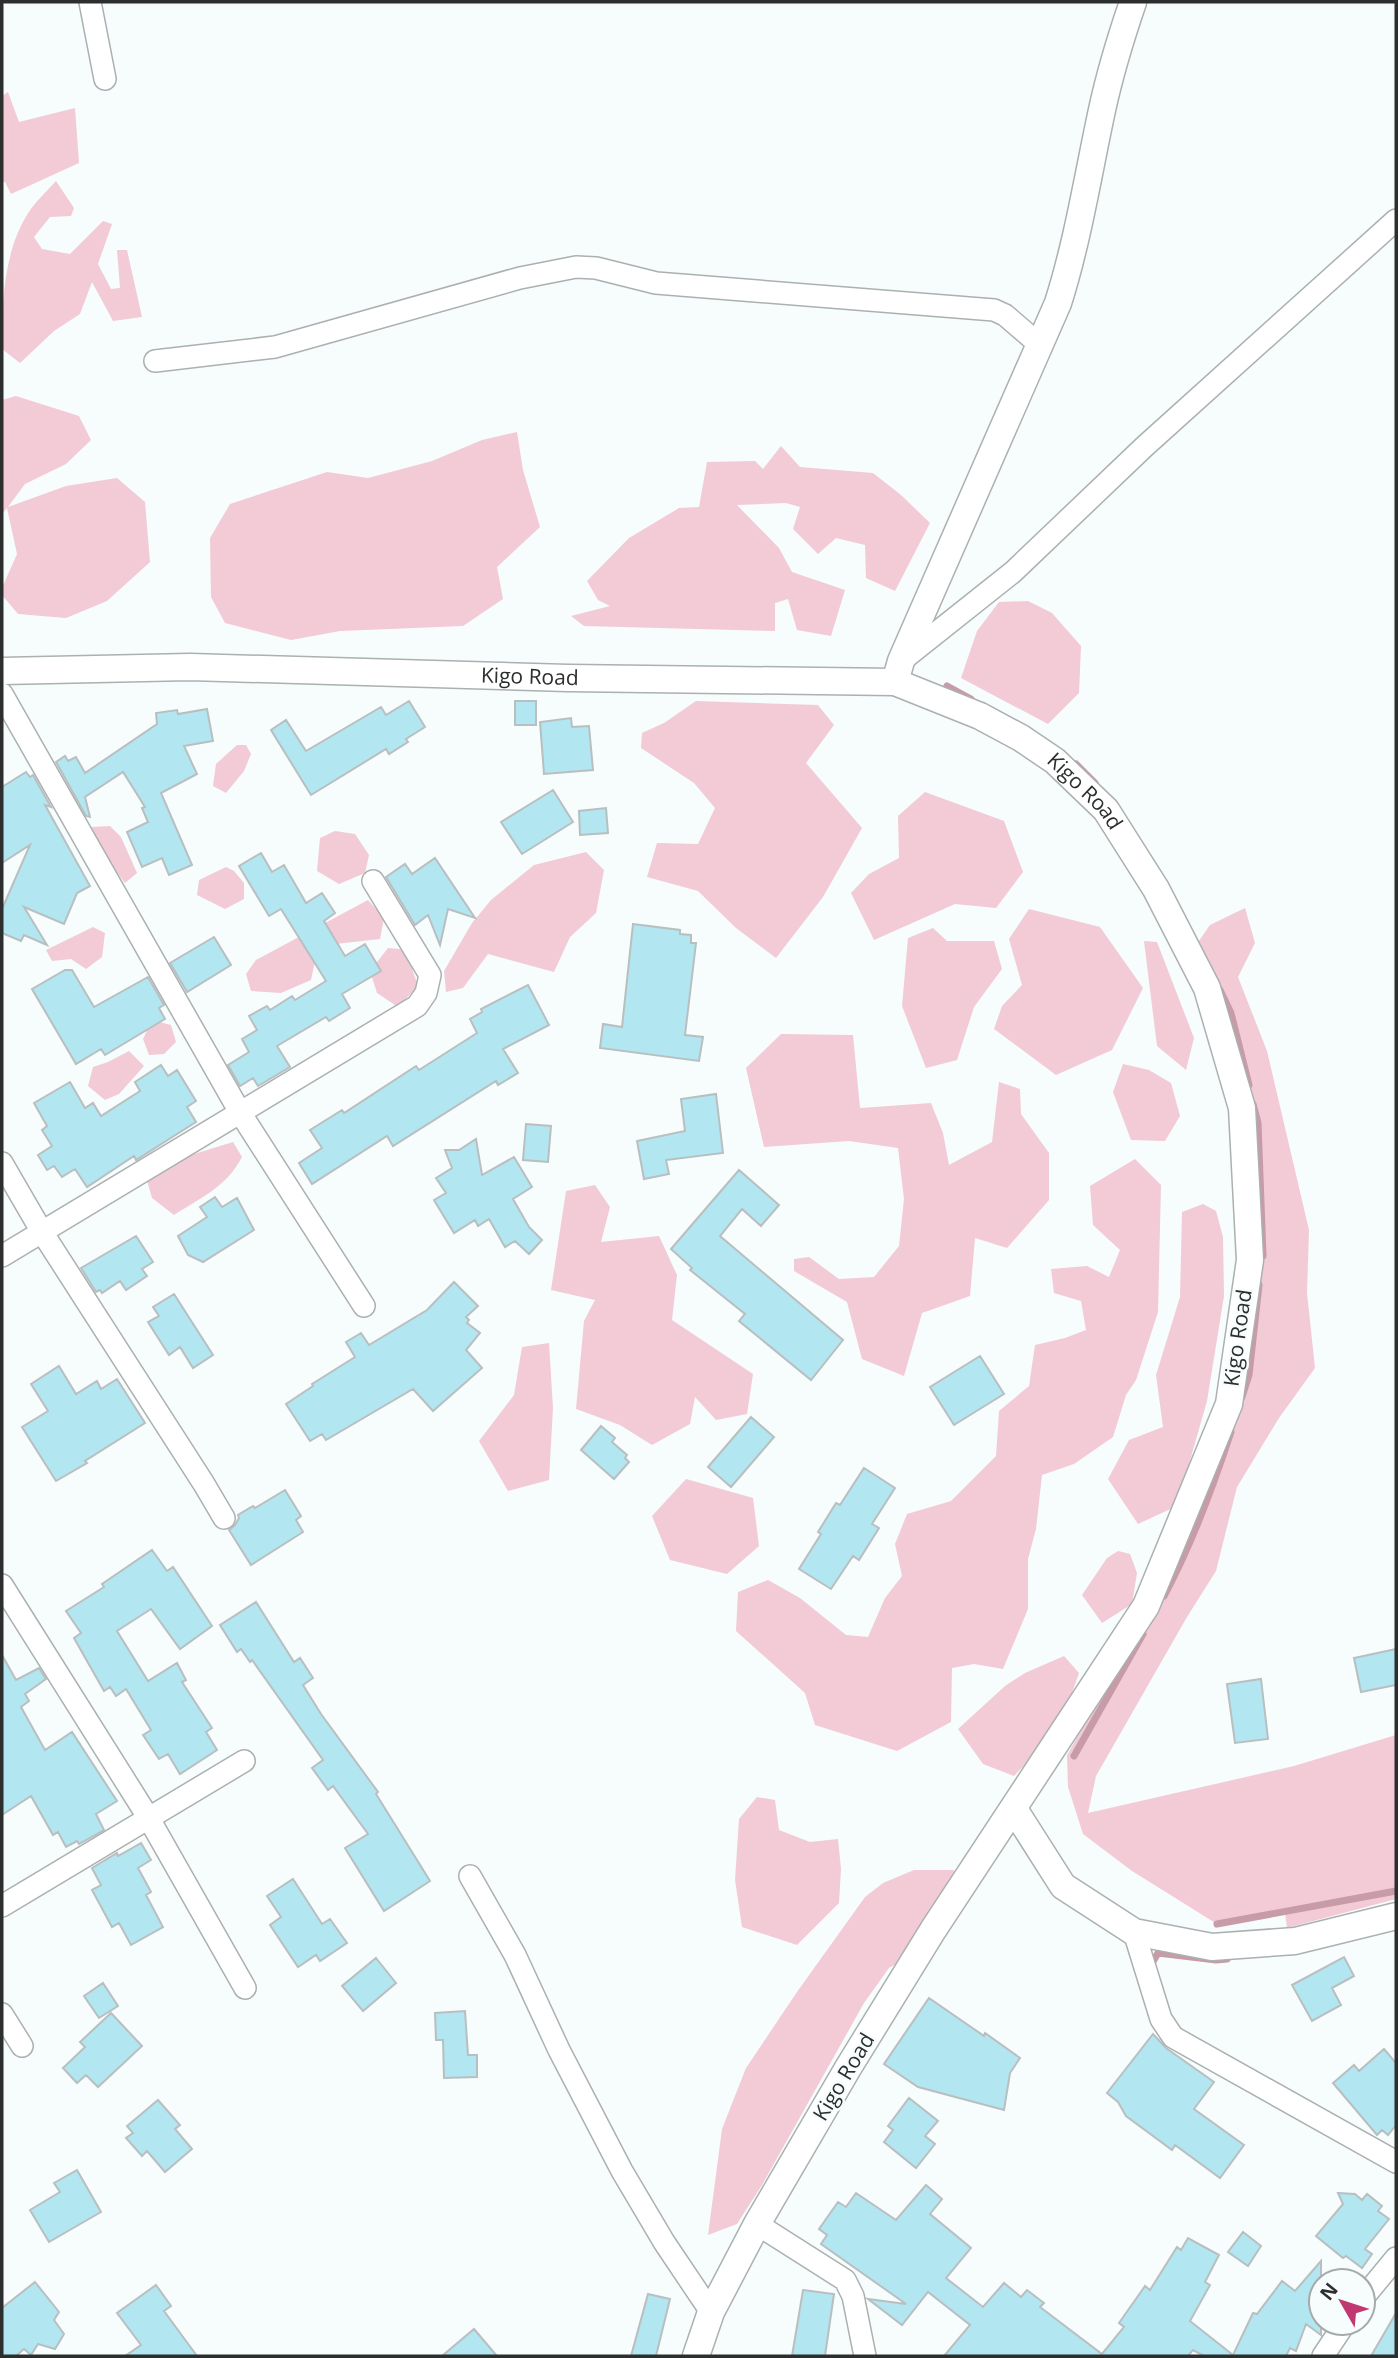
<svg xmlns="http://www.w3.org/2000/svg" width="1398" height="2358" font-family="'Open Sans',sans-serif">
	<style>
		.green { fill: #f2cbd6 }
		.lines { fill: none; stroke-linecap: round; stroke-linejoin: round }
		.stream { stroke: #c79ba7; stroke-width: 7 }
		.building { fill: #b2e6f0; stroke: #b9bfc0; stroke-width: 2 }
		.minor-casing { stroke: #abb0b1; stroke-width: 24 }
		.tertiary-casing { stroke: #abb0b1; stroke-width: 29 }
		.minor { stroke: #fff; stroke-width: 21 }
		.tertiary { stroke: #fff; stroke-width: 26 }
		.labels { text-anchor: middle; stroke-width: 5; stroke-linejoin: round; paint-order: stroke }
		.street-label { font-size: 21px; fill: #2d2f2f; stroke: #f7fcfd }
	</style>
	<rect width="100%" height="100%" fill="#f7fcfd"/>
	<path class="green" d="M8 92 19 122 75 108 79 163 11 194 5 182H2V96Z
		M56 181 74 208 71 216 50 217 34 237 42 249 70 254 103 221 112 224 98 264 111 289 120 288 117 250H127L142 317 113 321 92 282 80 314 54 331 20 363 2 349C2 305 3 254 27 215 34 203 46 192 56 181Z
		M16 396 79 416 91 440 66 464 25 484 8 507 66 486 117 478 145 502 150 562 107 601 66 618 18 614 2 595V588L17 554 7 508 2 514V400Z
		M517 432 523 470 540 527 497 567 503 599 463 626 340 631 291 640 225 623 211 597 210 538 230 504 327 472 368 478 432 461 482 440Z
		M781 446 800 467 873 473 901 495 930 523 895 591 866 578 865 545 836 538 818 554 793 529 800 507 786 503 737 505 779 548 792 572 845 590 831 636 797 630 788 599 775 603V631L584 626 571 616 610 606 598 600 587 581 629 538 679 508 699 507 707 462 755 461 763 469Z
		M1028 601 1052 613 1081 646 1079 693 1048 724 961 678 977 631 999 602Z
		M696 701 818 705 834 725 806 763 862 828 823 897 776 958 736 928 698 891 647 877 657 843 698 844 715 808 694 783 641 748 642 733 664 723Z
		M237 745H246L251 754 244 771 226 793 213 786 216 764Z
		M925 792 1004 821 1023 872 996 908 955 904 874 940 851 893 869 874 899 858 898 816Z
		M110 826 121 837 137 873 125 883 96 845 92 827Z
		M335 831 355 834 369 855 365 873 339 884 317 871 320 838Z
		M586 852 604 870 596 913 570 937 554 972 488 954 463 988 446 992 444 971 472 923 491 900 534 865Z
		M226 867 234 871 244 883V899L225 909 197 895 199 880Z
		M368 900 384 918 380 939 335 944 316 956 311 980 281 993 251 991 246 974 256 960Z
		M1245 908 1255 943 1238 977 1267 1051 1309 1230 1307 1293 1315 1368 1279 1418 1237 1487 1216 1571 1187 1617 1096 1776 1088 1813 1294 1766 1396 1735V1899L1287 1928 1285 1912 1217 1924 1132 1871 1083 1834 1068 1787 1067 1755 1155 1602 1221 1445 1257 1222 1194 948 1210 925Z
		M1029 909 1100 927 1143 988 1112 1050 1056 1075 994 1029 1002 1006 1022 985 1009 939Z
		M93 927 105 933 102 957 86 969 71 959 52 961 46 950Z
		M933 928 947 941H994L1002 969 974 1007 957 1060 926 1068 902 1006 908 938Z
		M1144 941 1157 942 1194 1038 1186 1070 1157 1046Z
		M388 948 400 949 408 957 418 986 398 1007 377 993 370 971Z
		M152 1020 171 1025 176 1042 164 1054 149 1055 143 1039Z
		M781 1034 853 1035 860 1108 931 1103 943 1133 949 1165 992 1142 999 1082 1020 1089 1021 1114 1049 1153V1200L1007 1248 975 1238 970 1296 922 1313 904 1376 862 1359 847 1302 794 1271V1259L809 1257 839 1279 874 1277 899 1246 904 1199 898 1148 849 1141 764 1147 746 1068Z
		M129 1051 144 1066 119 1094 105 1100 88 1086 93 1067 108 1062Z
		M1123 1064 1149 1070 1171 1083 1180 1116 1165 1141 1131 1140 1113 1092Z
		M233 1142 242 1157C227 1186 201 1198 174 1215L152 1198 146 1177 181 1158Z
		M1135 1159 1161 1185 1158 1312 1136 1380 1126 1395 1113 1437 1074 1464 1042 1475 1036 1529 1028 1559V1609L1003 1669 974 1664 952 1668 951 1722 897 1751 815 1725 805 1693 736 1631 738 1592 768 1580 800 1598 846 1635 868 1637 885 1598 902 1576 895 1544 907 1514 951 1501 996 1456 999 1411 1029 1386 1035 1345 1065 1338 1086 1330 1081 1301 1054 1293 1051 1269 1087 1266 1109 1277 1120 1250 1093 1225 1090 1186Z
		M595 1185 610 1207 601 1242 659 1236 677 1275 672 1320 753 1374 747 1414 716 1420 695 1397 690 1424 652 1445 620 1425 576 1409 584 1321 595 1300 551 1290 566 1191Z
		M1203 1204 1216 1211 1223 1237 1224 1296 1207 1401 1177 1506 1138 1524 1108 1479 1129 1440 1163 1427 1156 1375 1180 1297 1182 1212Z
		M549 1343 553 1408 549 1480 508 1491 479 1441 514 1395 522 1347Z
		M686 1479 753 1498 759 1546 727 1574 670 1560 652 1516Z
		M1118 1551 1130 1554 1137 1573 1132 1604 1102 1623 1082 1595 1107 1558Z
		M1064 1656 1079 1673 1060 1727 1014 1776 983 1764 958 1729 1005 1686 1025 1673Z
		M757 1797 775 1800 779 1830 810 1842 838 1839 841 1869 839 1903 797 1945 742 1927 735 1880 739 1819Z
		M914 1870H954L944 1938 889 1968 864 2003 762 2185 737 2224 708 2235 722 2129 746 2068 797 1992 865 1897 883 1883Z"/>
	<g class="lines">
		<path class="stream" d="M947 686 971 699
			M1076 764 1095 783
			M1220 990 1231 1013 1249 1085
			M1253 1104 1258 1123 1263 1256
			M1242 1397 1249 1375 1259 1285
			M1164 1596C1192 1544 1213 1487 1231 1432
			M1074 1756 1143 1634
			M1217 1924 1396 1891
			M1151 1965 1158 1953 1216 1960 1227 1959"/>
	</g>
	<path class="building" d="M409 701 425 727 406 739 408 742 389 754 386 749 311 795 271 730 286 720 306 751 381 707 386 715Z
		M515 701H536V725H515Z
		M207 709 213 741 184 746 197 774 161 793 192 865 169 875 162 858 142 867 127 832 148 822 142 808 145 807 123 772 85 797 90 817 86 816 56 762 65 756 68 761 76 757 85 773 157 724 156 713 177 710 178 714Z
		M571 718 572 727 589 726 593 770 544 774 540 722Z
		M26 772 30 777 33 775 51 807 45 805 90 886 77 893 64 924 24 907 47 945 24 935 21 941 2 933V909L30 845 2 863V787Z
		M553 790 573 822 522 854 501 822Z
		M606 808 608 833 580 835 579 811Z
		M261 853 272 872 284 865 306 903 322 893 335 913 324 921 345 956 365 944 381 971 342 994 350 1008 329 1021 326 1017 277 1046 290 1067 258 1086 253 1078 240 1086 228 1065 249 1052 242 1039 257 1030 249 1016 267 1006 270 1010 292 996 295 1000 326 981 281 909 269 916 239 866Z
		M435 858 475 918 448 909 440 945 428 915 415 925 386 877 405 864 412 874Z
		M633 924 680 930V934L691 935V943H696L685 1035 703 1037 699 1061 600 1048 603 1024 622 1027Z
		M214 937 231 965 187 992 170 963Z
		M65 970H72L94 1007 148 977 164 1005 159 1008 165 1019 105 1055 101 1049 76 1064 32 989Z
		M528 985 549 1025 503 1049 518 1073 498 1085 496 1081 393 1146 387 1136 312 1184 299 1163 322 1148 310 1130 342 1110 344 1113 416 1066 419 1070 477 1033 470 1019 482 1012 481 1009Z
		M161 1065 168 1076 177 1070 196 1101 187 1107 196 1122 136 1160 134 1156 87 1187 75 1169 62 1177 54 1166 47 1170 38 1155 52 1146 42 1130 47 1126 34 1103 70 1082 85 1108 93 1103 101 1116 140 1091 135 1082Z
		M716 1094 723 1153 666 1160 669 1174 644 1179 637 1141 685 1131 681 1099Z
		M526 1124 551 1126 548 1162 523 1160Z
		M476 1139 482 1175 514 1157 532 1187 513 1199 529 1227 542 1240 529 1254 515 1241 505 1247 489 1219 478 1226 475 1220 454 1233 434 1200 446 1193 436 1178 452 1168 445 1150H459Z
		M739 1170 779 1205 761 1226 742 1209 720 1236 843 1340 811 1380 739 1321 745 1314 690 1270 692 1268 671 1249Z
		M215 1197 222 1207 237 1198 254 1230 203 1262 188 1255 178 1236 207 1217 200 1207Z
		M136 1236 153 1262 142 1269 147 1276 126 1290 120 1281 102 1293 100 1290 96 1292 81 1268Z
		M454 1282 478 1306 466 1317 469 1320 467 1323 480 1333 466 1350 482 1368 433 1411 413 1389 326 1440 322 1434 310 1441 286 1404 313 1386 312 1384 355 1357 346 1342 361 1333 369 1345 427 1310Z
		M174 1294 213 1355 193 1368 180 1347 169 1355 148 1322 159 1316 153 1307Z
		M980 1356 1004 1394 954 1425 930 1387Z
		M59 1366 76 1394 97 1381 101 1389 117 1379 145 1423 85 1461 87 1463 56 1481 22 1427 48 1411 31 1384Z
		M751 1417 774 1437 731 1487 708 1467Z
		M601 1426 615 1438 612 1442 627 1455 625 1458 629 1462 614 1479 581 1450Z
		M864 1468 895 1488 872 1524 879 1528 859 1560 853 1556 831 1589 799 1569 821 1534 818 1532 836 1503 840 1505Z
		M285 1490 301 1516 296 1520 303 1532 251 1565 229 1530 235 1525 239 1518 238 1515 253 1506 255 1508Z
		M152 1550 167 1571 173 1567 212 1626 180 1649 151 1609 117 1631 148 1681 177 1663 186 1680 182 1682 212 1728 206 1732 217 1750 180 1774 168 1754 159 1759 143 1735 151 1730 126 1689 116 1696 110 1687 104 1691 74 1638 81 1633 66 1611 104 1587 102 1584Z
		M256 1602 294 1662 300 1658 313 1678 303 1685 321 1714 378 1792 376 1794 430 1881 384 1911 345 1848 368 1834 333 1786 328 1790 312 1768 323 1760 252 1660 250 1662 241 1649 237 1652 220 1625Z
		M1396 1649V1685L1361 1692 1354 1658Z
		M2 1655 16 1680 39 1668 46 1679 25 1694 29 1701 21 1707 45 1750 72 1732 117 1801 96 1814 104 1830 79 1844 77 1841 66 1847 58 1832 53 1835 31 1796 2 1815Z
		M1261 1679 1268 1739 1235 1743 1227 1684Z
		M141 1843 151 1860 138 1868 151 1892 146 1895 163 1927 131 1945 119 1923 112 1927 92 1890 101 1885 92 1868 117 1853 118 1856Z
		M293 1879 322 1924 330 1919 347 1943 320 1961 316 1955 298 1967 270 1925 281 1917 267 1896Z
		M1344 1957 1354 1976 1332 1988 1341 2005 1312 2021 1292 1985Z
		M376 1958 396 1983 363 2011 342 1986Z
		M103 1983 118 2006 99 2018 84 1996Z
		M929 1998 984 2036 985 2033 1020 2058 1010 2073 1004 2110 918 2087 884 2064Z
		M465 2011 468 2055H477V2077L444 2078 443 2040H436L435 2013Z
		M111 2013 142 2046 98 2087 86 2075 77 2083 63 2068 85 2047 80 2042Z
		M1153 2034 1166 2048 1214 2082 1194 2109 1244 2145 1220 2178 1175 2145 1172 2150 1126 2116 1118 2102 1107 2093Z
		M1384 2049 1396 2063V2125L1388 2135 1382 2130 1377 2135 1333 2083 1354 2065 1359 2071Z
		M909 2098 938 2121 925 2136 935 2144 916 2168 884 2142 893 2130 888 2126Z
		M158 2100 180 2125 175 2129 192 2149 165 2172 147 2151 142 2156 126 2138 133 2133 127 2126Z
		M77 2170 101 2212 49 2242 30 2210 60 2192 54 2183Z
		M926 2185 942 2199 930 2214 971 2248 946 2278 983 2307 1004 2283 1021 2297 1027 2290 1044 2303 1040 2307 1102 2354 1124 2327 1119 2323 1145 2286 1150 2290 1177 2247 1181 2250 1188 2238 1219 2255 1205 2282 1210 2285 1190 2321 1233 2355 1253 2313 1257 2314 1282 2281 1295 2291 1321 2261V2335L1306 2324 1296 2351 1290 2348 1286 2356H1204L1193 2350 1188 2356H944L970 2325 928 2292 902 2325 868 2299 906 2304 821 2244 827 2235 819 2229 838 2202 846 2207 856 2193 896 2220Z
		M1338 2193 1355 2194 1362 2200 1367 2194 1382 2206 1378 2211 1389 2219 1365 2249 1372 2254 1362 2268 1346 2256 1343 2258 1316 2236 1343 2204Z
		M1243 2232 1261 2246 1248 2266 1228 2252Z
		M35 2282 59 2312 54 2320 64 2334 55 2349 38 2344 31 2355 24 2349 16 2356H2V2308Z
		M156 2285 171 2306 164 2311 197 2356H125L141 2345 117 2313Z
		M803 2290 834 2294 825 2356H792Z
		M648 2294 670 2299 656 2356H631Z
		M1396 2313V2356H1371Z
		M474 2329 497 2356H442Z"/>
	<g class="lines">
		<g class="minor-casing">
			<path id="minor" d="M90 2 105 79
				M155 361 275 347 520 278 576 267 596 268 656 283 994 310 1005 315 1041 346
				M901 661 1013 572 1144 447 1396 220
				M2 694 241 1114 364 1306
				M2 1163 42 1232 204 1484 224 1518
				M2 1256 417 1006 426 993 430 975 373 881
				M2 1585 148 1817 245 1988
				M470 1876 515 1955 559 2050 622 2171 664 2242 711 2312
				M2 1906 244 1761
				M1134 1932 1161 2019 1173 2037 1396 2162
				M2 2014 22 2046
				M757 2224 845 2280 853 2296 865 2356
				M1363 2298 1396 2258
				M1323 2356 1345 2323"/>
		</g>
		<g class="tertiary-casing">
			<g id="tertiary">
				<path id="s1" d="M2 671 190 667 568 678 895 682 980 716 1021 738 1055 761 1106 810 1156 889 1207 988 1242 1108 1250 1260 1229 1404 1146 1606 933 1930 848 2068 757 2224 711 2312 696 2356"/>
				<path d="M895 682 901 661 1058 303C1078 240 1088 175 1102 110 1110 73 1121 37 1133 2"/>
				<path d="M1014 1809 1063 1886 1134 1932 1212 1947 1295 1941 1396 1916"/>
			</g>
		</g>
		<use href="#minor" class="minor"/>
		<use href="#tertiary" class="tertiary"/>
	</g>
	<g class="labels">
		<g class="street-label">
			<text dy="7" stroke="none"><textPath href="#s1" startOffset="528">Kigo Road</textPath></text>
			<text dy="7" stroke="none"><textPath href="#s1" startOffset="1115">Kigo Road</textPath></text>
			<text transform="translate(1238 1338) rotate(-82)" y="7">Kigo Road</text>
			<text transform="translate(844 2077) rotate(-59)" y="7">Kigo Road</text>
		</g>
	</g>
	<rect width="1398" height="2358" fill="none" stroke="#2d2f2f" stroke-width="7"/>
	<g transform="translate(1342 2302) rotate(309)"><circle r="33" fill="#f7fcfd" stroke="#a6aaab" stroke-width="2"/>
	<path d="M0-5L12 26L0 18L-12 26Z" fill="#c13770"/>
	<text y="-10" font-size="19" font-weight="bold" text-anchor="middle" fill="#2d2f2f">N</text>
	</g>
</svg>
